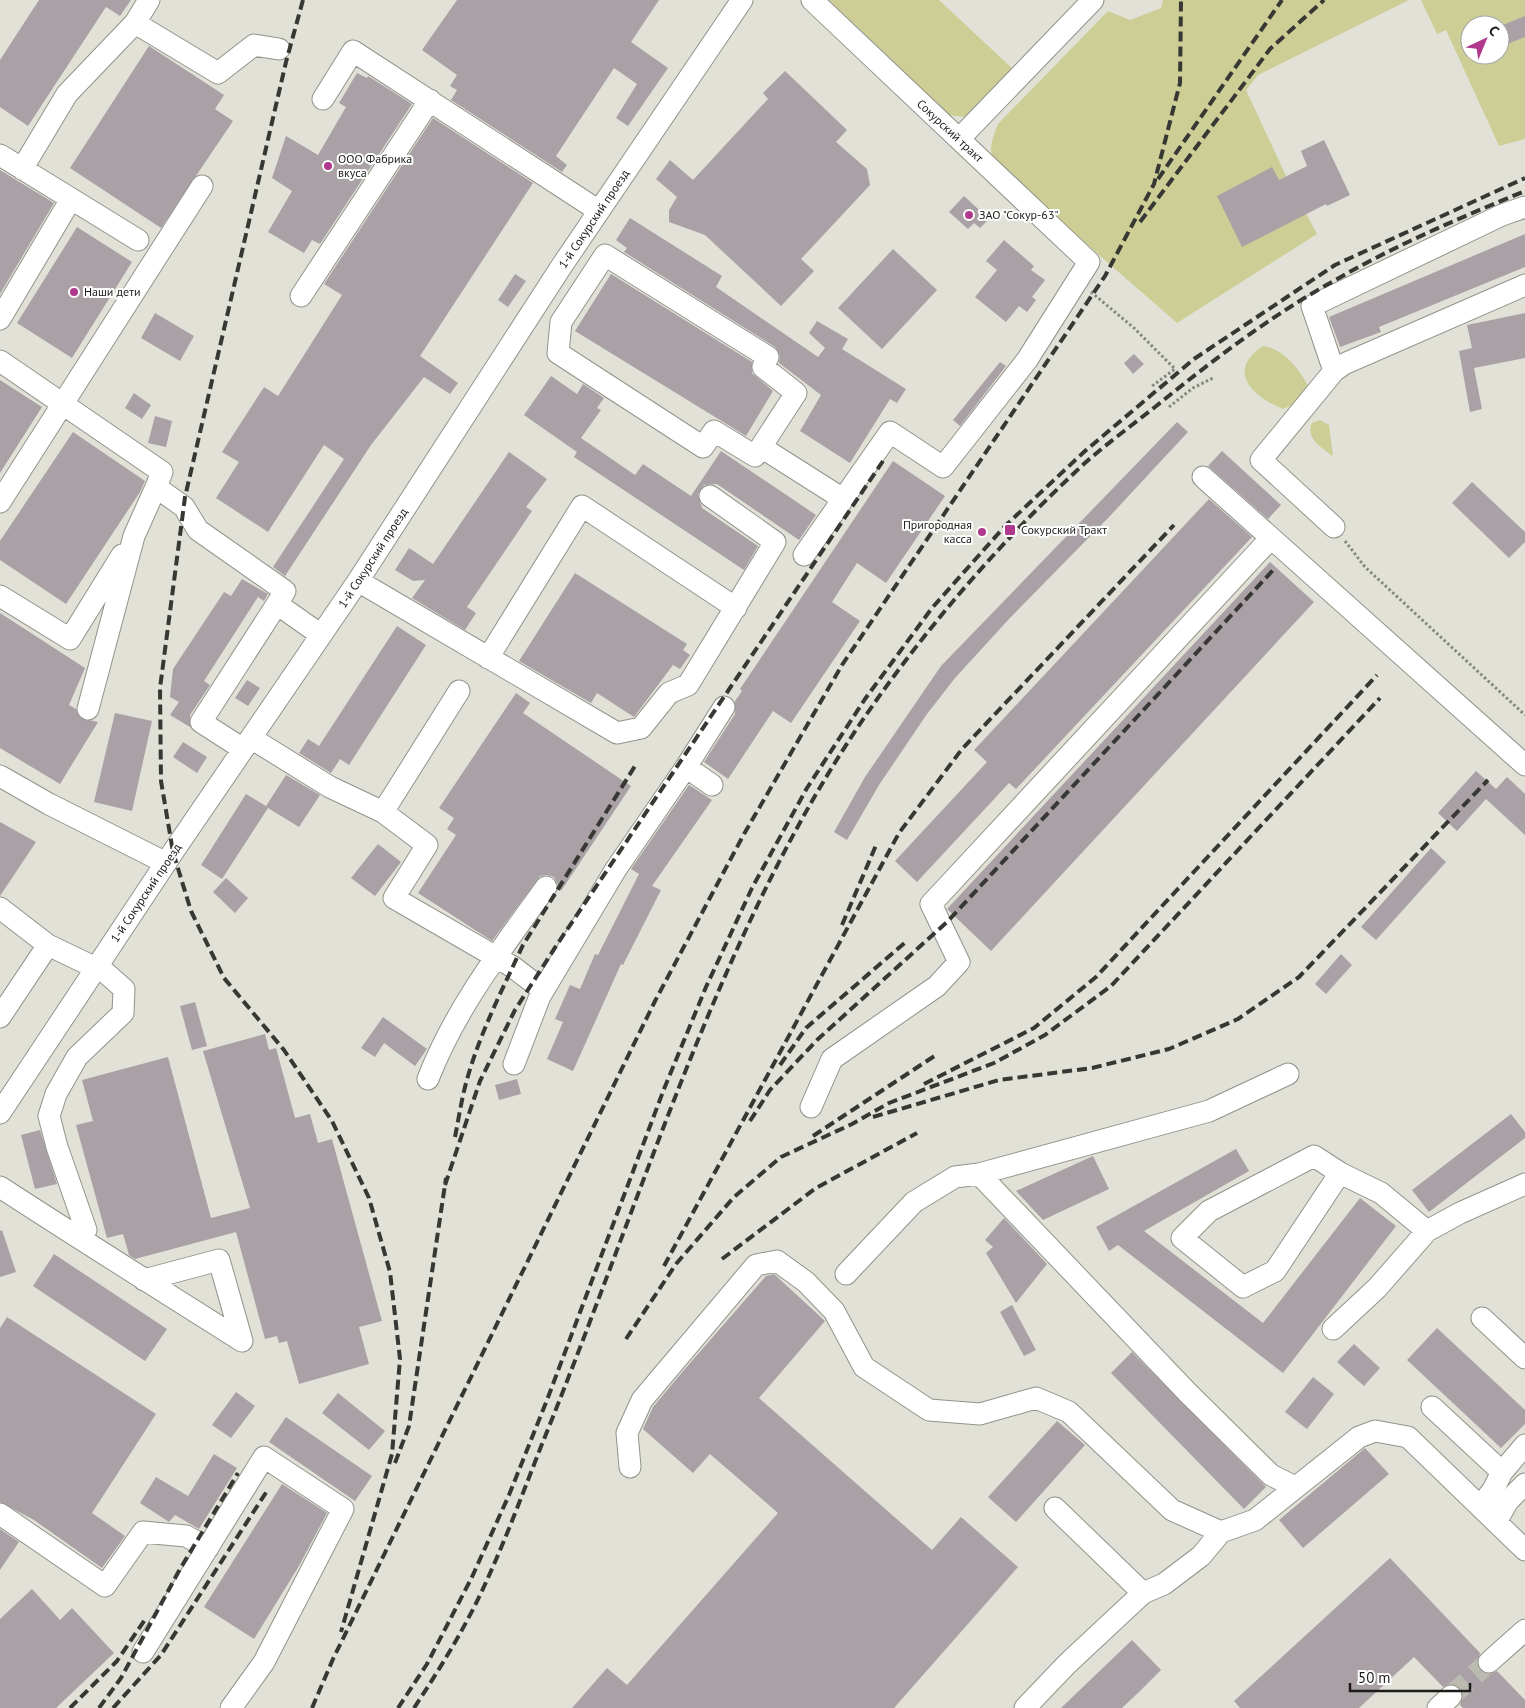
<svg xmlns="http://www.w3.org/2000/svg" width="1525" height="1708" font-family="'PT Sans',sans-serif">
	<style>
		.green { fill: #cdce95; fill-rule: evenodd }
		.building { fill: #aaa1a7 }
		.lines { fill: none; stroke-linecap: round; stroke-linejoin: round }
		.minor-tunnel { stroke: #babab1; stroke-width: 21; stroke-dasharray: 21 11; stroke-linecap: butt }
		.minor-casing { stroke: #92938a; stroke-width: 23 }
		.path { stroke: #86877f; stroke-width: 3; stroke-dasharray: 2.5 2.5; stroke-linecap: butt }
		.minor { stroke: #fff; stroke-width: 21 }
		.rail { stroke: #373833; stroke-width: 4; stroke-dasharray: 10 5; stroke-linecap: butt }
		.poi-dot { fill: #b0398e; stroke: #fff; stroke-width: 2 }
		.labels { text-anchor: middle; stroke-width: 4; stroke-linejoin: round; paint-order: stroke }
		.street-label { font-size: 12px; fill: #1c1d19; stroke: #fff }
		.poi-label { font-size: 12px; fill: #1c1d19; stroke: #fff; text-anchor: start }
	</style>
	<rect width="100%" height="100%" fill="#e1e1d7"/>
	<path class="green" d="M829 0H939L1014 70 978 110 965 117 949 115Z
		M1163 0H1409L1258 75 1246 90 1286 176 1317 234 1177 323 996 165C987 151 992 139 998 124L1108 11 1130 20 1161 8Z
		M1421 0H1525V139L1499 146 1446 30 1437 34ZM1470 25H1500V55H1470Z
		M1263 346C1282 348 1299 368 1308 386 1303 399 1296 404 1283 409 1253 397 1225 371 1263 346Z
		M1320 420 1329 425 1333 456C1322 448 1305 438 1312 423Z"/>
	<path class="building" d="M39 0H131L120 16 106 7 28 126 0 107V60Z
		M457 0H659L631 42 668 68 628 126 616 118 637 84 614 68 556 156 567 165 562 172 451 100 457 90 450 86 457 75 422 50Z
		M1525 16V37L1500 47V26Z
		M149 46 224 95 215 109 233 121 161 228 70 168Z
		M785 71 847 130 836 142 867 169 870 185 801 259 814 271 781 306 705 235 669 222V210L677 197 656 179 670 160 693 180 768 99 763 93Z
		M357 73 367 78 368 76 412 104 320 244 312 240 304 253 268 232 292 191 272 178 286 136 318 155 346 107 339 103Z
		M433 118 533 183 420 356 458 383 450 394 424 377 371 445 285 576 273 567 344 459 324 445 268 532 216 498 239 462 222 452 264 387 278 396 342 295 324 284Z
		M1324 140 1350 195 1327 206 1326 204 1242 247 1217 196 1272 167 1279 180 1307 166 1301 151Z
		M0 170 54 203 0 294Z
		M964 196 989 219 980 228 974 223 968 229 949 212Z
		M630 218 722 276 716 287 818 357 825 348 809 333 817 321 848 339 842 349 906 389 897 403 890 399 850 463 800 431 821 395 779 363 780 356 775 347 624 252 627 248 616 240Z
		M77 227 132 262 72 358 17 323Z
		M1525 234V267L1379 327 1381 332 1340 347 1329 317Z
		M1004 240 1034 266 1031 270 1045 280 1032 297 1036 300 1027 312 1019 306 1006 322 975 297 997 270 986 261Z
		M893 249 937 290 882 349 838 308Z
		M515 274 526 281 508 307 498 300Z
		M611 274 752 362V373L773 391 746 436 575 331Z
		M155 313 194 336 180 361 141 338Z
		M1525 313V358L1474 368 1482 409 1470 412 1459 351 1472 348 1467 325Z
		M1134 354 1144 364 1133 374 1124 363Z
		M1000 362 1006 366 960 426 953 420Z
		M551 376 577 394 583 384 604 398 597 408 601 410 581 438 635 475 643 464 691 496 721 451 816 515 799 540 717 484 704 485 698 494 702 508 758 546 744 570 574 457 577 452 524 415Z
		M0 380 42 407 0 473Z
		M134 393 151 405 142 419 125 408Z
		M155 416 172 421 166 447 148 443Z
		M1177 422 1188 432 1109 517 1009 619 955 678 927 714 879 785 847 840 834 832 865 777 941 666Z
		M73 432 145 481 140 492 66 604 0 560V541Z
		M1222 451 1281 505 1268 519 1208 466Z
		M509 452 547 479 526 507 532 511 467 607 476 613 465 630 412 598 425 580 413 581 395 570 409 548 433 564Z
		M893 461 945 496 886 583 857 563 832 602 860 621 791 723 773 711 728 779 704 762 735 714V701L742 691 740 689Z
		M1472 482 1525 532V542L1509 558 1452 503Z
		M1209 499 1252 537 1016 789 1009 783 917 882 895 861 987 762 974 750Z
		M1270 562 1314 602 991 951 947 909Z
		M575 573 687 644 683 650 690 655 680 669 673 665 634 717 597 693 591 703 519 661Z
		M242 579 268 594 264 601 258 597 204 681 210 685 190 715V727L170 715 179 702 170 697 173 669 224 592 231 596Z
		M0 613 85 668 69 705 76 709 80 718 98 722 60 784 0 748Z
		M397 626 426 645 349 765 340 759 331 773 299 753 308 739 319 746Z
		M247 680 260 688 248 706 235 698Z
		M516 693 530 703 523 713 631 786 561 891 554 877 547 875 540 876 492 941 418 893 456 835 447 829 454 818 439 808Z
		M115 713 152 721 132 811 94 802Z
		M183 742 207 757 197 773 173 757Z
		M1476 771 1496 789 1507 777 1525 794V835L1486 799 1457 831 1438 813Z
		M286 775 320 795 299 827 268 808 222 879 201 865 246 794 266 806Z
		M689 785 712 800 652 886 661 890 623 965 621 964 573 1071 547 1059 563 1022 555 1019 570 985 580 989 595 954 598 955 639 874 631 869Z
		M0 822 36 842 0 896Z
		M378 844 401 862 375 896 351 878Z
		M1431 848 1446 862 1376 940 1361 927Z
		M226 878 248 898 235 913 213 892Z
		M1341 954 1352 965 1326 994 1315 984Z
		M195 1002 207 1046 192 1050 180 1006Z
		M383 1017 427 1049 415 1066 384 1043 375 1057 361 1048Z
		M265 1034 269 1050 276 1048 295 1118 310 1114 318 1143 332 1139 382 1321 359 1327 369 1364 299 1384 287 1341 279 1343 277 1336 265 1339 236 1232 135 1259 129 1255 123 1234 107 1238 76 1125 93 1121 82 1080 168 1057 211 1218 250 1208 203 1051Z
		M517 1079 521 1094 499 1100 495 1085Z
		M1511 1114 1525 1132V1138L1429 1212 1412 1190Z
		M40 1130 57 1184 35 1189 21 1135Z
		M1236 1149 1249 1171 1144 1231 1263 1323 1360 1198 1396 1226 1283 1373 1118 1245 1109 1251 1096 1227Z
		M1093 1156 1109 1189 1043 1220 1016 1191Z
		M1004 1218 1047 1264 1016 1303 986 1253 993 1247 985 1240Z
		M2 1230 16 1272 0 1277V1231Z
		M54 1254 167 1329 145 1361 33 1286Z
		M774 1274 825 1321 759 1398 932 1550 961 1517 1018 1567 894 1708H572L607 1668 627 1685 778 1513 710 1454 693 1473 643 1429 653 1407 684 1370 766 1276Z
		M1012 1305 1036 1350 1024 1356 1000 1312Z
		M7 1317 156 1414 92 1513 125 1536 102 1568 34 1520 0 1502V1328Z
		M1437 1328 1525 1410V1424L1501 1448 1407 1360Z
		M1354 1344 1380 1368 1364 1386 1337 1362Z
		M1132 1352 1266 1487 1244 1509 1111 1373Z
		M1313 1377 1334 1394 1307 1429 1285 1412Z
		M236 1392 255 1406 231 1438 212 1425Z
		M338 1393 385 1431 369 1450 322 1413Z
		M286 1417 372 1476 355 1501 269 1442Z
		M1057 1421 1085 1445 1016 1522 988 1497Z
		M1365 1448 1389 1474 1303 1548 1279 1520Z
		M214 1454 237 1468 199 1529 175 1515 169 1522 140 1503 156 1477 188 1496Z
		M282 1484 327 1513 299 1566 254 1639 204 1607Z
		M0 1529 19 1542 0 1570Z
		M1390 1558 1480 1653 1477 1664 1480 1671 1491 1674 1497 1671 1525 1700V1708H1463L1460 1705 1463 1694 1460 1687 1449 1684 1443 1687 1414 1657 1359 1708H1240L1234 1701Z
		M32 1589 60 1620 72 1608 114 1653 56 1708H0V1619Z
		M1132 1640 1161 1670 1139 1692 1122 1708H1061Z"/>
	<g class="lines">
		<path class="minor-tunnel" d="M1451 1696 1489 1662"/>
		<g class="minor-casing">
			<path id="minor" d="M135 23 149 0
				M323 99 353 51 599 211
				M959 139 1093 0
				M0 155 138 240
				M22 169 67 94 135 23 218 73 254 45 279 49
				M301 296 430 100
				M0 319 71 199
				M0 361 162 472 156 487
				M1334 371 1312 306 1502 215 1525 207
				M761 447 755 456 714 431 703 447 558 353 561 322 605 255 768 357 763 367 796 393 761 447 843 499
				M1203 477 1525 765
				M0 502 202 186
				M1334 527 1261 460 1334 371 1344 364 1525 285
				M804 555 890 432 943 467 1027 360 1089 262 812 0
				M358 581 617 733 641 728 669 693 688 685 775 542 710 496
				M0 596 70 639 122 555
				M488 658 582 506 736 608
				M459 691 383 812 427 845 394 898 513 967 543 990
				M88 709 134 536 156 487 184 507 198 530 285 591 277 604 321 635
				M251 738 330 787 383 812
				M243 749 201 722 277 604
				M686 767 724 707
				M0 776 49 804 166 863
				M0 908 48 945
				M0 1017 48 945 96 968
				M514 1064 540 996 616 869 686 767 712 785
				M428 1079C455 1009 503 947 546 887
				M811 1107 832 1059 937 986 959 962 931 904 1271 538
				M0 1113 173 852 358 581 561 267 742 0
				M1340 1173 1275 1271 1243 1287 1182 1238 1209 1211 1314 1156 1340 1173 1381 1193 1427 1231
				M979 1174 1188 1393 1271 1475 1295 1487
				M0 1187C80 1239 161 1290 242 1341L219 1260 144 1280
				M86 1230 57 1147 49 1116 56 1094 77 1057 123 1013 124 989 98 966
				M846 1274 914 1202 955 1177 979 1174 1209 1111 1288 1074
				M1482 1318 1525 1358
				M1333 1329 1377 1288 1427 1231 1460 1213 1525 1184
				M1432 1407 1502 1472
				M630 1467 627 1433 642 1400 756 1265 777 1261 806 1282 834 1311 864 1367 929 1410 980 1414 1036 1398 1069 1412 1172 1510 1221 1532 1255 1520 1359 1437 1375 1431 1408 1437 1525 1550
				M1481 1505 1493 1490 1502 1472 1525 1445
				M1055 1508 1143 1593
				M0 1514 105 1586 143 1532 186 1536 208 1548
				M1497 1520 1508 1501 1525 1484
				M143 1652 264 1457 343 1509 264 1662 231 1708
				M1489 1662 1525 1630
				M1025 1708 1067 1664 1143 1593 1164 1584 1201 1556 1221 1532
				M1438 1708 1451 1696"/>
		</g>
		<path class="path" d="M1091 292 1134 328 1175 369 1152 386
			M1169 407 1193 388 1213 378
			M1345 541 1365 567 1525 715"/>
		<use href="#minor" class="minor"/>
		<path class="rail" d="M303 0 286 62 185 497 160 688 161 781 173 852 191 911 224 978 284 1050 332 1121 369 1198 390 1272 400 1359 392 1454 341 1632
			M1158 179 1282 0
			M1140 222 1270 49 1324 0
			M842 925 877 843
			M780 1065 806 1028 908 940
			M924 1084 1034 1028 1096 977 1377 675
			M873 1117 999 1080 1092 1068 1169 1049 1238 1019 1299 977 1488 780
			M750 1121 770 1090 817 1040 948 921 1275 568
			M813 1136 936 1055
			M455 1137C459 1117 462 1096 468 1076 481 1031 503 988 523 945L635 766
			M445 1185 480 1081 515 1010 558 943 883 461
			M722 1259 816 1188 917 1133
			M664 1266 899 833 962 749 1174 525
			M626 1339 676 1264 734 1197 781 1157 852 1124 889 1103 994 1063 1045 1035 1111 986 1380 698
			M395 1463 409 1426 446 1178
			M70 1708 117 1661 146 1618
			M99 1708 121 1678 180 1569 238 1473
			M113 1708 161 1655 267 1491
			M312 1708 333 1659 655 1001 744 834 842 665 1105 276 1154 184 1180 83 1181 0
			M398 1708 427 1664 472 1577 509 1495 547 1400 664 1089 706 987 752 888 807 788 865 699 932 608 1005 526 1085 451 1194 359 1335 265 1525 178
			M414 1708C441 1667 467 1625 487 1580 507 1536 524 1490 542 1444 581 1348 617 1249 654 1152 713 997 778 840 873 705 935 617 1007 535 1086 462 1108 443 1132 425 1155 407 1213 360 1273 314 1339 278 1398 244 1462 217 1525 191"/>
	</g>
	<g class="poi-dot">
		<circle cx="328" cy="166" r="5"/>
		<circle cx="969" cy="215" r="5"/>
		<circle cx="74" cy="292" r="5"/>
		<rect x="1004" y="524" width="12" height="12" rx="2.5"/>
		<circle cx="982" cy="532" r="5"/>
	</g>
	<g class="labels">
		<g class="street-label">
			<text transform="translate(950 131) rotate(43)" y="4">Сокурский тракт</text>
			<text transform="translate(594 219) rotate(-56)" y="4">1-й Сокурский проезд</text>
			<text transform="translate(373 558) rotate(-57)" y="4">1-й Сокурский проезд</text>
			<text transform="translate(146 893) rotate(-56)" y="4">1-й Сокурский проезд</text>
		</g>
		<g class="poi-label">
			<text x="338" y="163">ООО Фабрика<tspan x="338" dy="14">вкуса</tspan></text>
			<text x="979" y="219">ЗАО "Сокур-63"</text>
			<text x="84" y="296">Наши дети</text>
			<text x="972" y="529" text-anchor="end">Пригородная<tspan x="972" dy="14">касса</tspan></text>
			<text x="1021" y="534">Сокурский Тракт</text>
		</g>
	</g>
	<g transform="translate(1485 40) rotate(44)"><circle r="24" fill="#ffffff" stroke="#a4a5a3"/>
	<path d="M0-4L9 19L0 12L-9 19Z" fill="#b0398e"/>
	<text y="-8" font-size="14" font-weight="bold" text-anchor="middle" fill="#1c1d19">С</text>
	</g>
	<path d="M1350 1683v8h120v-8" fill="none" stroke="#1c1d19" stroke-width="2.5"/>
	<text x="1358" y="1683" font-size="15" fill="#1c1d19" stroke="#ffffff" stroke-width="4" paint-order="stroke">50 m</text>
</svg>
